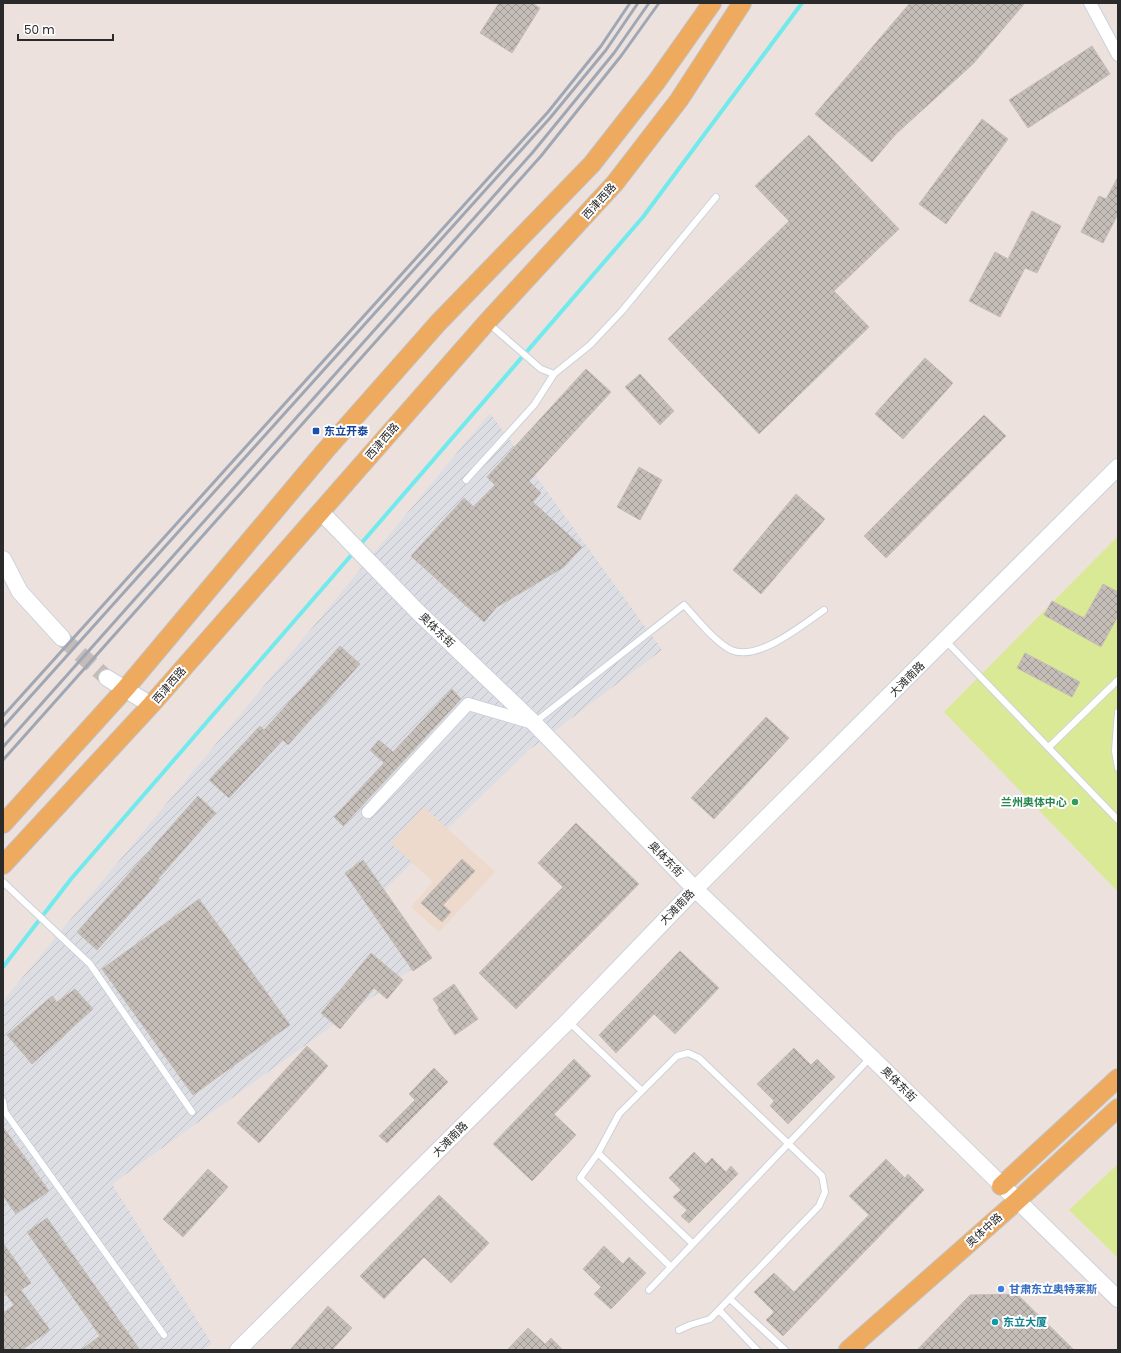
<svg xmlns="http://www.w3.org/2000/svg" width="1121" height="1353" font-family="Poppins,'Noto Sans SC',sans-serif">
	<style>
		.industrial { fill: url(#industrial-furrows) }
		.education { fill: #eddacc }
		.pitch { fill: #dae995 }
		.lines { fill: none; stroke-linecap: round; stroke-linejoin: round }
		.stream { stroke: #70eaed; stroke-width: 4 }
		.building { fill: url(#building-cross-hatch); stroke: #c7bdb6 }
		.secondary-tunnel { stroke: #c5bcb8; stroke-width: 16; stroke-dasharray: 16 8; stroke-linecap: butt }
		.lane-casing { stroke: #cad2dc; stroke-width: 8 }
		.street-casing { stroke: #cad2dc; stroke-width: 14 }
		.secondary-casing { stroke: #cad2dc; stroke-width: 18 }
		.primary-casing { stroke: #c3c3c3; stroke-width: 20 }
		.lane { stroke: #fff; stroke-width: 6 }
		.street { stroke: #fff; stroke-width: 12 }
		.secondary { stroke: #fff; stroke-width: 16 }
		.primary { stroke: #eeaa5f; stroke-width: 18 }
		.rail { stroke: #9fa7b4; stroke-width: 3 }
		.transit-dot { fill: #1a4fb4; stroke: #fff; stroke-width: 1.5 }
		.leisure-dot { fill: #2e9e5b; stroke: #fff; stroke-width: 1.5 }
		.shop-dot { fill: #3f7fe0; stroke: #fff; stroke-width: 1.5 }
		.culture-dot { fill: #0f9aa8; stroke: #fff; stroke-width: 1.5 }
		.labels { text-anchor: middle; stroke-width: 4; stroke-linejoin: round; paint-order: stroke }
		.street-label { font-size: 11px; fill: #2a2a2a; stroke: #fff }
		.transit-label { font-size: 11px; font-weight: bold; fill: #164399; stroke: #fff; text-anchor: start }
		.leisure-label { font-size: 11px; font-weight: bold; fill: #27864d; stroke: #fff; text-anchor: end }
		.shop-label { font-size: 11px; font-weight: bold; fill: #366cbe; stroke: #fff; text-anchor: start }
		.culture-label { font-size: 11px; font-weight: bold; fill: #0d838f; stroke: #fff; text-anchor: start }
	</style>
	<defs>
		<pattern id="industrial-furrows" width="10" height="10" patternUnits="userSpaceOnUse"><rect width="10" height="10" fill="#dddde4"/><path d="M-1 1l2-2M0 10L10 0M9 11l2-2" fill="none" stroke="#bebec4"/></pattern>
		<pattern id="building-cross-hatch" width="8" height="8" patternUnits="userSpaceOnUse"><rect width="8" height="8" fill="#c4bdb8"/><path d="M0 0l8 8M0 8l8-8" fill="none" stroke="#9f9a96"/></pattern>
	</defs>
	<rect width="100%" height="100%" fill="#ece1dc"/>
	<path class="industrial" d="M490 413 662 650 529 750 384 890 427 958 112 1184 212 1344 203 1350H3V1001Z"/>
	<path class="education" d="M424 807 495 872 439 932 411 907 433 882 391 843Z"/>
	<path class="pitch" d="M1118 536V892L944 712Z
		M1118 1164V1258L1069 1210Z"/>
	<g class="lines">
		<path class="stream" d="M359 546 643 217 802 3
			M3 967 71 879 354 552"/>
	</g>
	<path class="building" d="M499 3H532L540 8 512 53 480 33Z
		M910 3H1025L973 64 896 134 872 162 815 114Z
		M1092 46 1110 74 1028 128 1009 100Z
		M982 119 1008 139 946 224 919 204Z
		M809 135 899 229 834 291 869 327 759 434 668 339 789 221 755 186Z
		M1118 177V214L1103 243 1081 232 1099 196 1106 199Z
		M1032 211 1061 226 1037 273 1025 268 1000 317 969 301 995 252 1008 259Z
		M925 358 953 383 903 439 875 414Z
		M586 369 611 392 529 481 541 493 533 502 582 547 564 567 497 607 484 622 411 556 464 498 474 507 495 485 487 477Z
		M640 374 674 411 660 425 625 387Z
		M984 415 1006 436 886 558 864 536Z
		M639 467 662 480 640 520 617 507Z
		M796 494 825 519 761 594 733 570Z
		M1103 584 1118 592V616L1101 647 1044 615 1052 601 1084 618Z
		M340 646 360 664 288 745 283 740 229 798 209 780 260 726 264 730Z
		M1025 653 1080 682 1072 697 1017 668Z
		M452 689 461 699 343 826 334 817 384 763 370 750 379 740 393 752Z
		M766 717 789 738 714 819 691 798Z
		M198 796 216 813 158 879 160 880 97 950 77 932Z
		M576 823 639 884 516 1009 479 973 563 887 538 863Z
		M462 859 475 871 443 905 451 912 442 922 421 903Z
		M363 860 432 958 413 971 345 873Z
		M199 899 290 1025 193 1095 102 969Z
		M680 951 719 988 675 1034 654 1014 616 1053 599 1035Z
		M371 953 403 980 387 999 374 988 340 1029 321 1013Z
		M454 984 478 1019 455 1035 438 1010 439 1008 433 999Z
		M75 989 93 1009 32 1064 7 1035 52 996 57 1002Z
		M307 1046 328 1066 259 1143 237 1123Z
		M794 1048 811 1065 817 1059 835 1077 788 1124 770 1106 774 1101 757 1084Z
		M574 1059 591 1076 554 1114 576 1135 532 1181 493 1144Z
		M434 1068 448 1082 387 1143 379 1136 415 1100 409 1094Z
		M3 1127 49 1191 16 1214 3 1196Z
		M694 1152 706 1164 712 1158 726 1172 731 1166 738 1174 689 1223 681 1216 687 1210 673 1197 681 1190 669 1178Z
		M886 1159 905 1178 908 1174 924 1190 783 1336 766 1320 774 1312 754 1292 774 1273 794 1292 869 1215 849 1196Z
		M208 1169 228 1187 183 1237 163 1219Z
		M439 1195 489 1243 451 1283 424 1257 384 1299 360 1276Z
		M47 1218 140 1350H81L100 1336 27 1232Z
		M3 1243 31 1283 21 1290 50 1330 22 1350H3V1313L14 1305 3 1290Z
		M604 1246 623 1264 629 1257 646 1273 611 1309 594 1294 601 1287 583 1269Z
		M1017 1294 1074 1350H917L970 1295Z
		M328 1306 352 1328 332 1350H290Z
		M528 1328 545 1344 551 1338 563 1350H507Z"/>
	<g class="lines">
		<path class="secondary-tunnel" d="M62 638 107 678"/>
		<g class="lane-casing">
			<path id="lane" d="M488 323 541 369 554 374 590 345 622 311 716 197
				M466 480 534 405 554 374
				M945 640 1118 820
				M1118 712 1115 751 1118 768
				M535 722 684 605C697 619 714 641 731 650 758 662 802 625 824 610
				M1049 747 1118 680
				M3 882 90 964 192 1112
				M569 1022 642 1091
				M3 1101 5 1112 164 1335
				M598 1153 693 1244
				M671 1267 580 1178 598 1153 619 1114 677 1056 688 1053 699 1058 822 1176 825 1192 819 1206 710 1319 690 1325 679 1330
				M649 1290 870 1058
				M730 1299 785 1350
				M719 1310 757 1350"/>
		</g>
		<g class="street-casing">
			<path id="street" d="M1090 3 1118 55
				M368 812 468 704 533 723"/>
		</g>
		<g class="secondary-casing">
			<path id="secondary" d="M321 512 417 611 534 723 695 889 871 1057 1118 1299
				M3 559 20 592 62 638
				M107 678 151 705
				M238 1350 568 1021 695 889 1118 467"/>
		</g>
		<g class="primary-casing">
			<path id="primary" d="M3 824 126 688 325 451 438 323 592 164 657 81 712 3
				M3 865 151 705 487 322 615 183 679 100 742 3
				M1001 1186 1118 1078
				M848 1350 1017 1201 1118 1108"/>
		</g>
		<use href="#lane" class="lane"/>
		<use href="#street" class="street"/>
		<use href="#secondary" class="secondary"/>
		<use href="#primary" class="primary"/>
		<path class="rail" d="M3 716 548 112 601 46 630 3
			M3 727 550 118 606 50 638 3
			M3 747 533 152 614 53 649 3
			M3 760 541 156 621 56 659 3"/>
	</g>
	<rect class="transit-dot" x="312" y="427" width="8" height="8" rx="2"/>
	<circle class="leisure-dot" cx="1075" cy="802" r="4"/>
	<circle class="shop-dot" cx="1001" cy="1289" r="4"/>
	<circle class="culture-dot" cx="995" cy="1322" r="4"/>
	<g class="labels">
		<g class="street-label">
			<text transform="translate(599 201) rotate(-48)" y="4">西津西路</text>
			<text transform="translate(382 441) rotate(-49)" y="4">西津西路</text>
			<text transform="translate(437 630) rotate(44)" y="4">奥体东街</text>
			<text transform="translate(907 679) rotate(-45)" y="4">大滩南路</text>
			<text transform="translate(169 685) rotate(-49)" y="4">西津西路</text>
			<text transform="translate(666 859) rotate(46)" y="4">奥体东街</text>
			<text transform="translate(677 907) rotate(-46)" y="4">大滩南路</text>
			<text transform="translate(899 1084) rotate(45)" y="4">奥体东街</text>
			<text transform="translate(450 1139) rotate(-45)" y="4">大滩南路</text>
			<text transform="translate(984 1230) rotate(-42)" y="4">奥体中路</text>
		</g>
		<g class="transit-label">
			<text x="324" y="435">东立开泰</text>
		</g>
		<g class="leisure-label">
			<text x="1067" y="806">兰州奥体中心</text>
		</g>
		<g class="shop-label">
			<text x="1009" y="1293">甘肃东立奥特莱斯</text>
		</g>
		<g class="culture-label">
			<text x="1003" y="1326">东立大厦</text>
		</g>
	</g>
	<rect width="1121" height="1353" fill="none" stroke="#2a2a2a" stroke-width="8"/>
	<path d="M18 34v6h95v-6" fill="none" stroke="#2a2a2a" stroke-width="2"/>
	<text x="24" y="34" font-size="12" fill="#2a2a2a" stroke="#ffffff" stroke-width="3" paint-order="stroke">50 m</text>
</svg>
